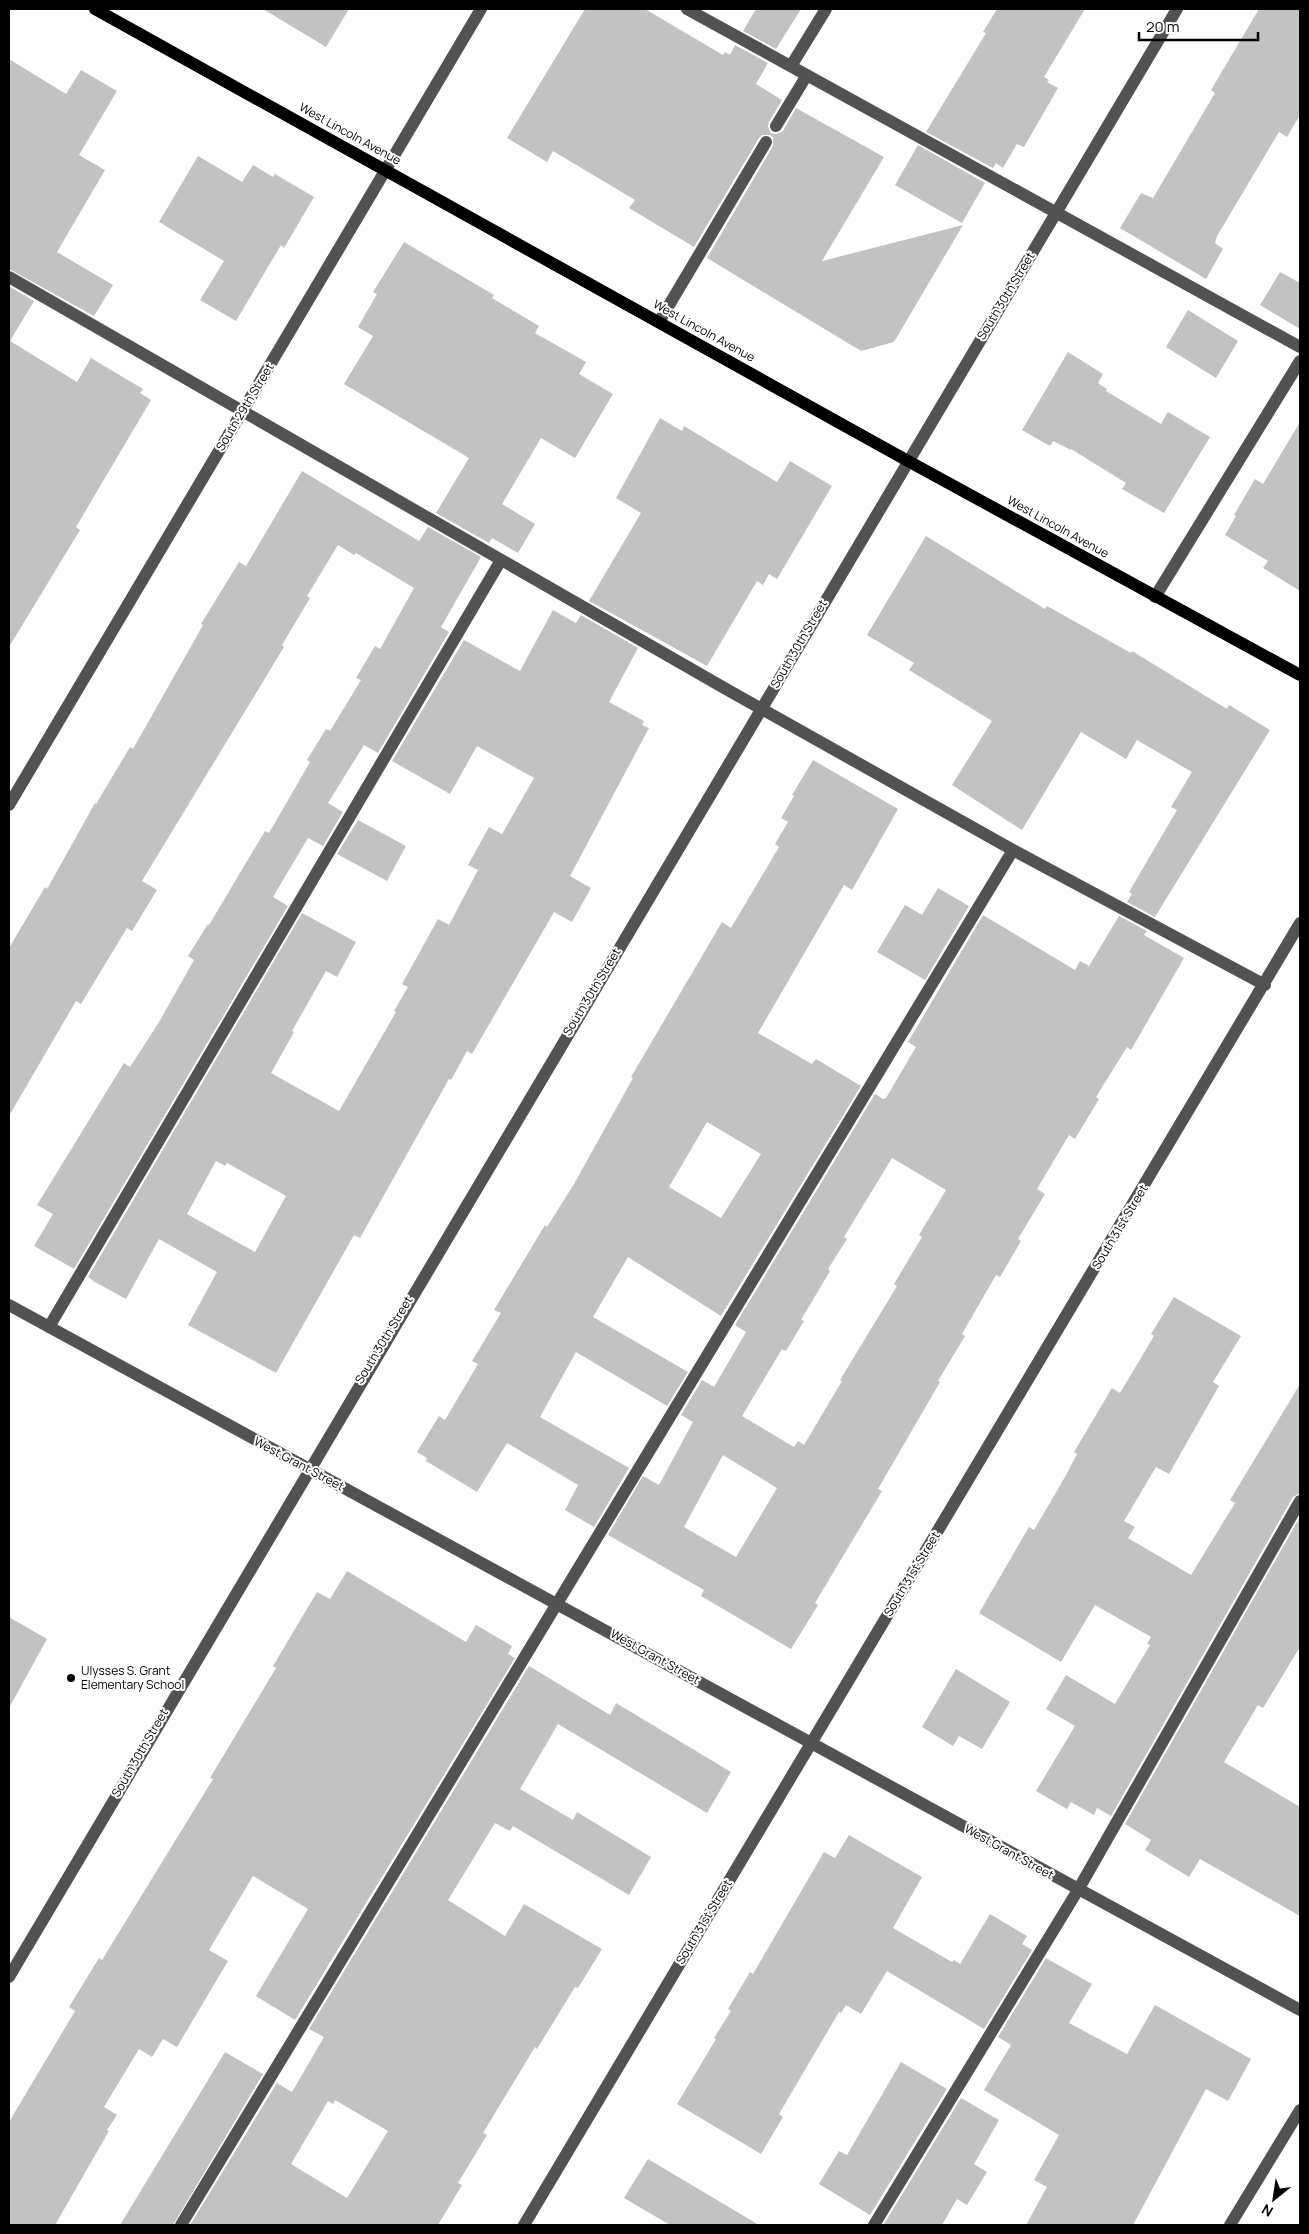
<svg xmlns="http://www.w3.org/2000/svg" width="1309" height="2234" font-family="Manrope,sans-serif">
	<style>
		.building { fill: #c2c2c2; fill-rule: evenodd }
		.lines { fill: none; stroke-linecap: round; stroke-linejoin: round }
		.minor { stroke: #525252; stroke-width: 12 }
		.major { stroke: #000; stroke-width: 12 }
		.poi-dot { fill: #000; stroke: #fff; stroke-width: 2 }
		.labels { text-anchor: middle; stroke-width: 4; stroke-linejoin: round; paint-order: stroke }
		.street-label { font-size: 12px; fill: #000; stroke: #fff }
		.poi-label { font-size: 12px; fill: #000; stroke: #fff; text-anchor: start }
	</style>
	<rect width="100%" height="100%" fill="#fff"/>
	<path class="building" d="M263 9H349L326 47Z
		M585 9H645L723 55 725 52 730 55 735 45 768 63 756 84 782 100 769 122 768 126 771 133 776 134 783 131 796 108 884 157 822 261 963 225 894 342 861 351 707 258 773 146V138L770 135H762L759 138 694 247 629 208 635 200 553 151 547 162 507 138Z
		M756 9H801L776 49 743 31Z
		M997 9H1085L1044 77 1049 80 1047 82 1058 88 1024 147 1017 144 1003 168 996 163 993 168 926 132 986 33 983 32Z
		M1259 9H1300V115L1287 137 1279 132 1217 236 1215 243 1223 249 1206 279 1120 228 1141 193 1153 198 1215 93 1211 90Z
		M9 59 66 94 81 70 117 91 79 155 105 170 57 252 113 285 94 316 9 269Z
		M918 145 985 183 962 223 895 185Z
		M198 156 242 182 253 165 273 177 275 174 314 197 284 248 281 245 236 321 200 300 224 261 159 222Z
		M404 242 494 295 492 298 539 326 535 333 586 362 579 374 613 394 575 458 541 438 502 504 535 524 518 553 492 538 489 543 436 513 469 458 344 384 373 336 358 327 377 294 373 292Z
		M1280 272 1300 283V329L1260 305Z
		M9 286 34 301 10 341 77 382 91 358 143 389 140 393 151 400 76 527 80 530 9 647Z
		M1188 310 1238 341 1216 378 1166 347Z
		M1068 352 1103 374 1098 383 1107 389 1106 391 1161 424 1168 412 1210 437 1164 513 1122 489 1126 483 1071 449V450L1053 441 1050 446 1022 430Z
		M660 418 682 431 684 426 777 482 790 461 832 486 777 579 769 574 763 585 757 581 707 666 589 601 641 513 616 498Z
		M1300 422V591L1263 568 1268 561 1225 535 1236 516 1234 515 1255 479 1263 484Z
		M302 471 419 541 428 527 481 557 441 627 449 632 378 753 364 745 328 803 343 812 323 846 308 838 273 897 288 906 74 1269 34 1246 53 1214 37 1205 124 1063 130 1067 159 1022 194 960 188 956 208 924 209 925 265 831 269 833 310 762 307 760 326 729 330 731 361 680 356 678 375 646 380 649 414 588 356 553 354 555 338 545 307 596 310 598 282 645 284 647 142 881 157 890 132 931 127 928 81 1004 76 1001 9 1116V948L45 887 47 889 95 803 96 804 130 747 133 749 203 625 201 624 239 562 246 566Z
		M926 536 1045 609 1047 606 1131 653 1132 651 1227 709 1229 705 1270 730 1155 917 1127 902 1132 894 1129 892 1177 810 1171 807 1192 772 1137 740 1126 759 1081 732 1022 830 952 785 992 721 909 670 914 663 867 635Z
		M553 610 576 623 581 615 638 648 609 702 644 721 642 725 649 728 570 876 591 888 572 922 554 912 472 1054 467 1051 451 1080 449 1079 360 1238 354 1235 276 1373 188 1325 217 1272 159 1239 126 1299 95 1282 88 1277 302 913 356 942 337 977 326 971 292 1031 294 1032 271 1073 339 1111 396 1012 394 1011 408 987 402 984 438 919 449 925 478 870 468 865 489 827 502 834 534 778 477 746 450 794 392 761 464 640 520 671ZM216 1161 225 1166 227 1163 286 1196 255 1252 187 1214Z
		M813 760 898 809 852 890 844 885 758 1033 812 1064 816 1059 861 1086 721 1316 628 1257 593 1317 688 1372 667 1406 576 1352 540 1417 629 1468 594 1527 565 1510 578 1485 507 1443 477 1492 426 1461 427 1458 417 1452 439 1416 445 1420 478 1364 472 1361 501 1313 494 1310 545 1225 547 1227 574 1184 633 1078 631 1077 722 922 731 928 779 847 775 844 788 822 781 818 794 796 792 795ZM707 1122 761 1154 721 1218 669 1187Z
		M358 820 406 846 387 881 337 854Z
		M938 888 969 906 925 980 877 952 905 905 922 915Z
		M983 915 1075 970 1080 961 1089 966 1119 916 1147 931 1144 935 1184 958 1131 1050 1127 1047 1096 1097 1099 1099 1075 1139 1069 1135 1037 1189 1045 1194 1018 1239 1021 1241 1000 1277 996 1275 962 1334 965 1336 938 1381 940 1382 878 1489 882 1491 815 1603 818 1605 791 1649 701 1596 704 1590 608 1535 643 1476 659 1485 693 1422 681 1415 702 1380 714 1387 746 1332 735 1325 875 1094 883 1099 886 1098 916 1047 908 1042ZM892 1158 946 1190 919 1235 922 1237 894 1284 897 1286 840 1380 842 1381 804 1445 798 1441 794 1447 742 1416 782 1349 786 1351 804 1321 801 1320 830 1271 828 1269 847 1239 844 1237ZM723 1455 777 1488 736 1557 684 1527Z
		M1174 1297 1241 1336 1213 1382 1219 1386 1169 1474 1156 1467 1124 1521 1135 1527 1128 1538 1191 1575 1235 1503 1230 1500 1300 1384V1493L1293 1497 1111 1816 1097 1808 1094 1815 1071 1802 1067 1809 1036 1791 1075 1726 1046 1709 1066 1675 1115 1704 1150 1645 1147 1644 1151 1637 1095 1605 1061 1662 979 1613 1029 1527 1034 1530 1065 1477 1077 1454 1074 1452 1112 1388 1120 1393 1154 1336 1151 1334Z
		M1300 1517V1647L1263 1708 1258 1705 1224 1762 1300 1807V1916L1200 1859 1189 1877 1145 1850 1151 1840 1125 1824Z
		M347 1571 466 1642 476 1625 512 1646 508 1654 515 1658 295 2020 256 1996 308 1909 253 1876 209 1950 228 1961 177 2047 163 2039 152 2057 139 2049 104 2107 117 2115 107 2130 109 2131 55 2225H9V2122L75 2011 69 2007 99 1958 102 1960 213 1779 210 1778 276 1668 273 1666 317 1592 330 1599Z
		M9 1617 47 1639 9 1708Z
		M529 1666 610 1715 616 1703 731 1772 707 1813 558 1724 520 1789 573 1820 577 1812 651 1857 629 1895 513 1826 510 1831 495 1823 448 1900 505 1936 524 1904 602 1949 578 1988 575 1987 537 2049 535 2047 483 2133 487 2135 458 2183 462 2185 438 2225H190L277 2083 292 2092 324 2037 309 2029ZM335 2100 388 2131 347 2198 291 2164 328 2101 333 2104Z
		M956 1669 1010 1702 982 1749 959 1736 953 1746 922 1727Z
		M849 1835 922 1877 893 1928 952 1962 954 1960 960 1964 990 1914 1027 1936 1022 1944 1032 1950 984 2029 887 1971 861 2014 846 2005 841 2013 839 2012 779 2114 783 2117 761 2154 677 2104 716 2039 714 2038 731 2011 728 2009 750 1972 753 1974 824 1852 835 1858Z
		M1046 1958 1092 1984 1069 2023 1127 2054 1155 2005 1251 2059 1228 2101 1206 2089 1133 2225H1026L1047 2187 1034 2180 1059 2135 984 2090 1011 2045 998 2037Z
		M225 2052 263 2074 173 2225H120Z
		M901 2062 947 2089 870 2215 819 2184 839 2151 847 2155Z
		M961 2098 999 2120 974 2164 987 2172 967 2205 957 2199 942 2225H887L884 2224Z
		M648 2159 759 2225H670L624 2198Z"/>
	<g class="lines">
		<path class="minor" d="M687 9 1300 347
			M791 66 826 9
			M776 126 807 75
			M9 277 726 689 1013 850 1265 985
			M659 322 766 142
			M1155 597 1300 361
			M9 805 481 9
			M9 1305 1300 2010
			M49 1327 501 560
			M9 1977C394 1318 789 665 1177 9
			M181 2225 1013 850
			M524 2225 1300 923
			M874 2225 1078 1890 1300 1501
			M1230 2225 1300 2110"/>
		<path class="major" d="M95 9 908 461 1300 675"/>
	</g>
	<circle class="poi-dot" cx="71" cy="1678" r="5"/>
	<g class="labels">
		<g class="street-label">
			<text transform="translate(350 134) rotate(29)" y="4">West Lincoln Avenue</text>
			<text transform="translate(1006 296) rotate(-59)" y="4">South 30th Street</text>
			<text transform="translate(704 331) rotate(29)" y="4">West Lincoln Avenue</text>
			<text transform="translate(245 407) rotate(-59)" y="4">South 29th Street</text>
			<text transform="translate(1058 527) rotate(29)" y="4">West Lincoln Avenue</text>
			<text transform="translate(799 644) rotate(-60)" y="4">South 30th Street</text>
			<text transform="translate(592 992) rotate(-59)" y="4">South 30th Street</text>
			<text transform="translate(1120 1227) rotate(-59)" y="4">South 31st Street</text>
			<text transform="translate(384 1340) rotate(-59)" y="4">South 30th Street</text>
			<text transform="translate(299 1464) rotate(28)" y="4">West Grant Street</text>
			<text transform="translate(912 1574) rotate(-59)" y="4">South 31st Street</text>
			<text transform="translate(655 1657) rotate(29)" y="4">West Grant Street</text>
			<text transform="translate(140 1753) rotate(-60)" y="4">South 30th Street</text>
			<text transform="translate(1009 1852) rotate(29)" y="4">West Grant Street</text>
			<text transform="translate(704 1922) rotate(-59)" y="4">South 31st Street</text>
		</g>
		<g class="poi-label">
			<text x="81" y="1675">Ulysses S. Grant<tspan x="81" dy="14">Elementary School</tspan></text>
		</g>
	</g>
	<rect width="1309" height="2234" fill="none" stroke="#000000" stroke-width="20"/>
	<g transform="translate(1274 2199) rotate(210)" stroke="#ffffff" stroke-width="4" paint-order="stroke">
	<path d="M0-4L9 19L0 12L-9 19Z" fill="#000000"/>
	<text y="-8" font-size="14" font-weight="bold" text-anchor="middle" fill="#000000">N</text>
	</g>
	<path d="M1139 32v8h119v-8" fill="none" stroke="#000000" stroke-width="2.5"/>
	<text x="1146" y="32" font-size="15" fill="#000000" stroke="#ffffff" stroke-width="4" paint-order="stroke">20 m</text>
</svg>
